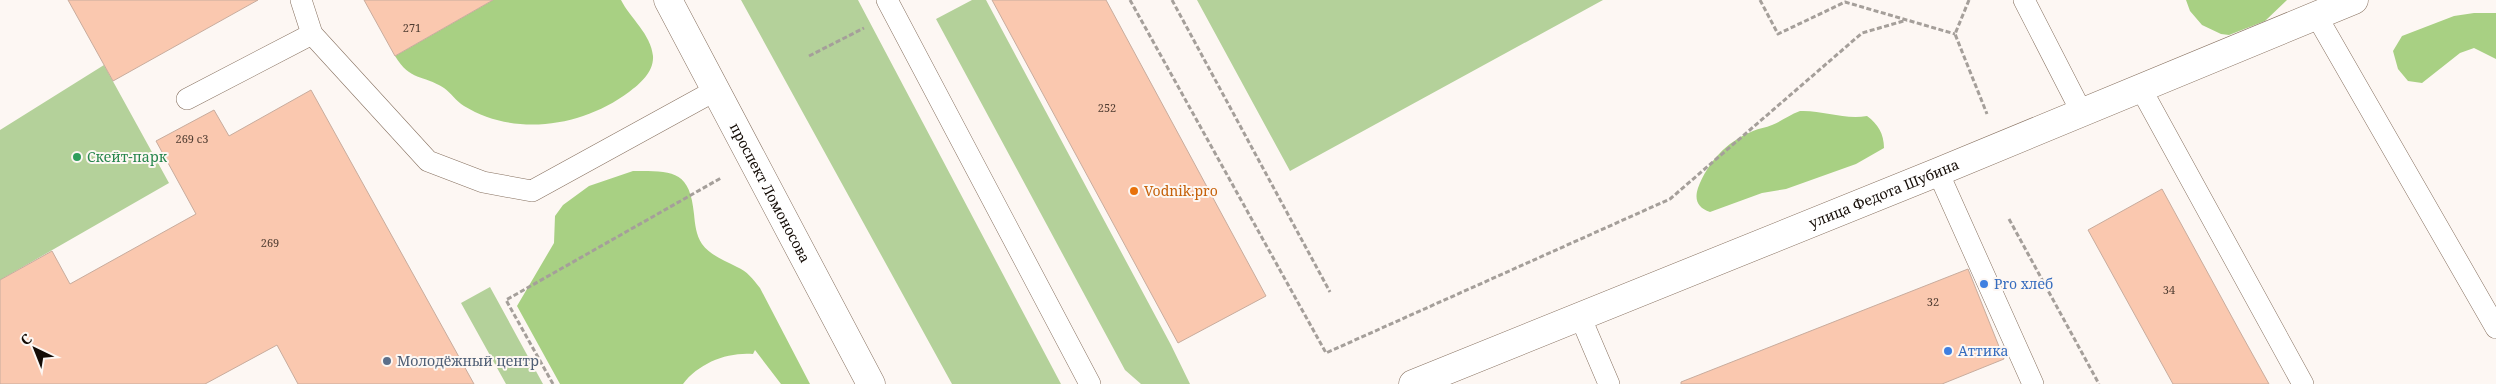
<svg xmlns="http://www.w3.org/2000/svg" width="2496" height="384" font-family="'Noto Serif',serif">
	<style>
		.green { fill: #b4d19a }
		.forest { fill: #a8d083 }
		.building { fill: #fac8af; stroke: #c8ac9d }
		.lines { fill: none; stroke-linecap: round; stroke-linejoin: round }
		.lane-casing { stroke: #877160; stroke-width: 22 }
		.street-casing { stroke: #877160; stroke-width: 29 }
		.primary-casing { stroke: #877160; stroke-width: 29 }
		.path { stroke: #a59f9a; stroke-width: 3; stroke-dasharray: 5 2.5; stroke-linecap: butt }
		.lane { stroke: #fff; stroke-width: 21 }
		.street { stroke: #fff; stroke-width: 28 }
		.primary { stroke: #fff; stroke-width: 28 }
		.leisure-dot { fill: #2e9e5b; stroke: #fdf7f3; stroke-width: 2 }
		.food-dot { fill: #e8710a; stroke: #fdf7f3; stroke-width: 2 }
		.shop-dot { fill: #3f7fe0; stroke: #fdf7f3; stroke-width: 2 }
		.service-dot { fill: #5c6f8a; stroke: #fdf7f3; stroke-width: 2 }
		.labels { text-anchor: middle; stroke-width: 4; stroke-linejoin: round; paint-order: stroke }
		.number-label { font-size: 11px; fill: #4e3b30 }
		.leisure-label { font-size: 14px; fill: #27864d; stroke: #fdf7f3; text-anchor: start }
		.food-label { font-size: 14px; fill: #c56008; stroke: #fdf7f3; text-anchor: start }
		.street-label { font-size: 14px; fill: #140c06; stroke: #fdf7f3 }
		.shop-label { font-size: 14px; fill: #366cbe; stroke: #fdf7f3; text-anchor: start }
		.service-label { font-size: 14px; fill: #4e5e75; stroke: #fdf7f3; text-anchor: start }
	</style>
	<rect width="100%" height="100%" fill="#fdf7f3"/>
	<path class="green" d="M741 0H858L1061 384H952Z
		M972 0H986L1171 345 1190 384H1141L1125 370 936 19Z
		M1197 0H1603L1290 171Z
		M104 65 169 183 0 280V130Z
		M490 287 543 384H506L461 303Z"/>
	<path class="forest" d="M493 0H621C630 18 651 34 653 56 654 72 640 84 629 92 582 127 515 137 464 106 456 101 451 93 444 88 422 74 411 82 395 56Z
		M2186 0H2287L2265 21 2229 35 2221 34 2202 25 2190 11Z
		M2474 13H2496V59L2474 48 2460 53 2422 83 2408 81 2398 69 2393 51 2402 36 2454 16Z
		M1800 111C1823 110 1844 120 1867 116 1878 124 1884 134 1884 148L1856 164 1786 189 1762 193 1710 212C1698 208 1694 200 1698 188 1708 162 1726 142 1753 131 1759 128 1766 128 1772 125 1782 121 1789 115 1800 111Z
		M633 171C671 171 690 169 694 214 695 224 696 235 702 244 711 256 724 260 737 267 747 271 753 279 760 288L810 384H781L755 350 753 354C727 352 699 363 683 384H560L517 306 554 243 555 216 563 205 589 186Z"/>
	<path class="building" d="M68 0H258L113 81Z
		M364 0H493L395 56Z
		M992 0H1106L1266 296 1178 343Z
		M311 90 474 384H298L277 345 205 384H0V280L52 251 70 284 196 214 156 141 214 110 229 136Z
		M2162 189 2239 330 2269 384H2173L2088 230Z
		M1968 269 2004 359 1942 384H1681V382Z"/>
	<g class="lines">
		<g class="lane-casing">
			<path id="lane" d="M301 0 312 34
				M887 0 1090 384
				M2024 0 2081 111
				M2316 15 2496 328
				M2140 87 2303 384
				M187 99 312 34 428 161 483 182 532 191 716 90
				M1938 172 2033 384
				M1580 316 1609 384"/>
		</g>
		<g class="street-casing">
			<g id="street">
				<path id="s1" d="M1413 384 1938 172 2354 0"/>
			</g>
		</g>
		<g class="primary-casing">
			<g id="primary">
				<path id="s2" d="M668 0 871 384"/>
			</g>
		</g>
		<path class="path" d="M1130 0 1326 353 1670 199 1862 33 1907 20
			M1172 0 1330 292
			M1760 0 1778 34 1845 2 1955 34
			M1969 0 1955 34 1987 114
			M809 56 864 28
			M2009 219 2099 384
			M553 384 506 300 721 178"/>
		<use href="#lane" class="lane"/>
		<use href="#street" class="street"/>
		<use href="#primary" class="primary"/>
	</g>
	<circle class="leisure-dot" cx="77" cy="157" r="5"/>
	<circle class="food-dot" cx="1134" cy="191" r="5"/>
	<g class="shop-dot">
		<circle cx="1984" cy="284" r="5"/>
		<circle cx="1948" cy="351" r="5"/>
	</g>
	<circle class="service-dot" cx="387" cy="361" r="5"/>
	<g class="labels">
		<g class="number-label">
			<text x="412" y="32">271</text>
			<text x="1107" y="112">252</text>
			<text x="192" y="143">269 с3</text>
			<text x="270" y="247">269</text>
			<text x="2169" y="294">34</text>
			<text x="1933" y="306">32</text>
		</g>
		<g class="leisure-label">
			<text x="87" y="162">Скейт-парк</text>
		</g>
		<g class="food-label">
			<text x="1144" y="196">Vodnik.pro</text>
		</g>
		<g class="street-label">
			<text dy="5" stroke="none"><textPath href="#s2" startOffset="218">проспект Ломоносова</textPath></text>
			<text dy="5" stroke="none"><textPath href="#s1" startOffset="508">улица Федота Шубина</textPath></text>
		</g>
		<g class="shop-label">
			<text x="1994" y="289">Pro хлеб</text>
			<text x="1958" y="356">Аттика</text>
		</g>
		<g class="service-label">
			<text x="397" y="366">Молодёжный центр</text>
		</g>
	</g>
	<g transform="translate(35 349) rotate(317)" stroke="#fdf7f3" stroke-width="4" paint-order="stroke">
	<path d="M0-4L9 19L0 12L-9 19Z" fill="#140c06"/>
	<text y="-8" font-size="14" font-weight="bold" text-anchor="middle" fill="#140c06">С</text>
	</g>
</svg>
